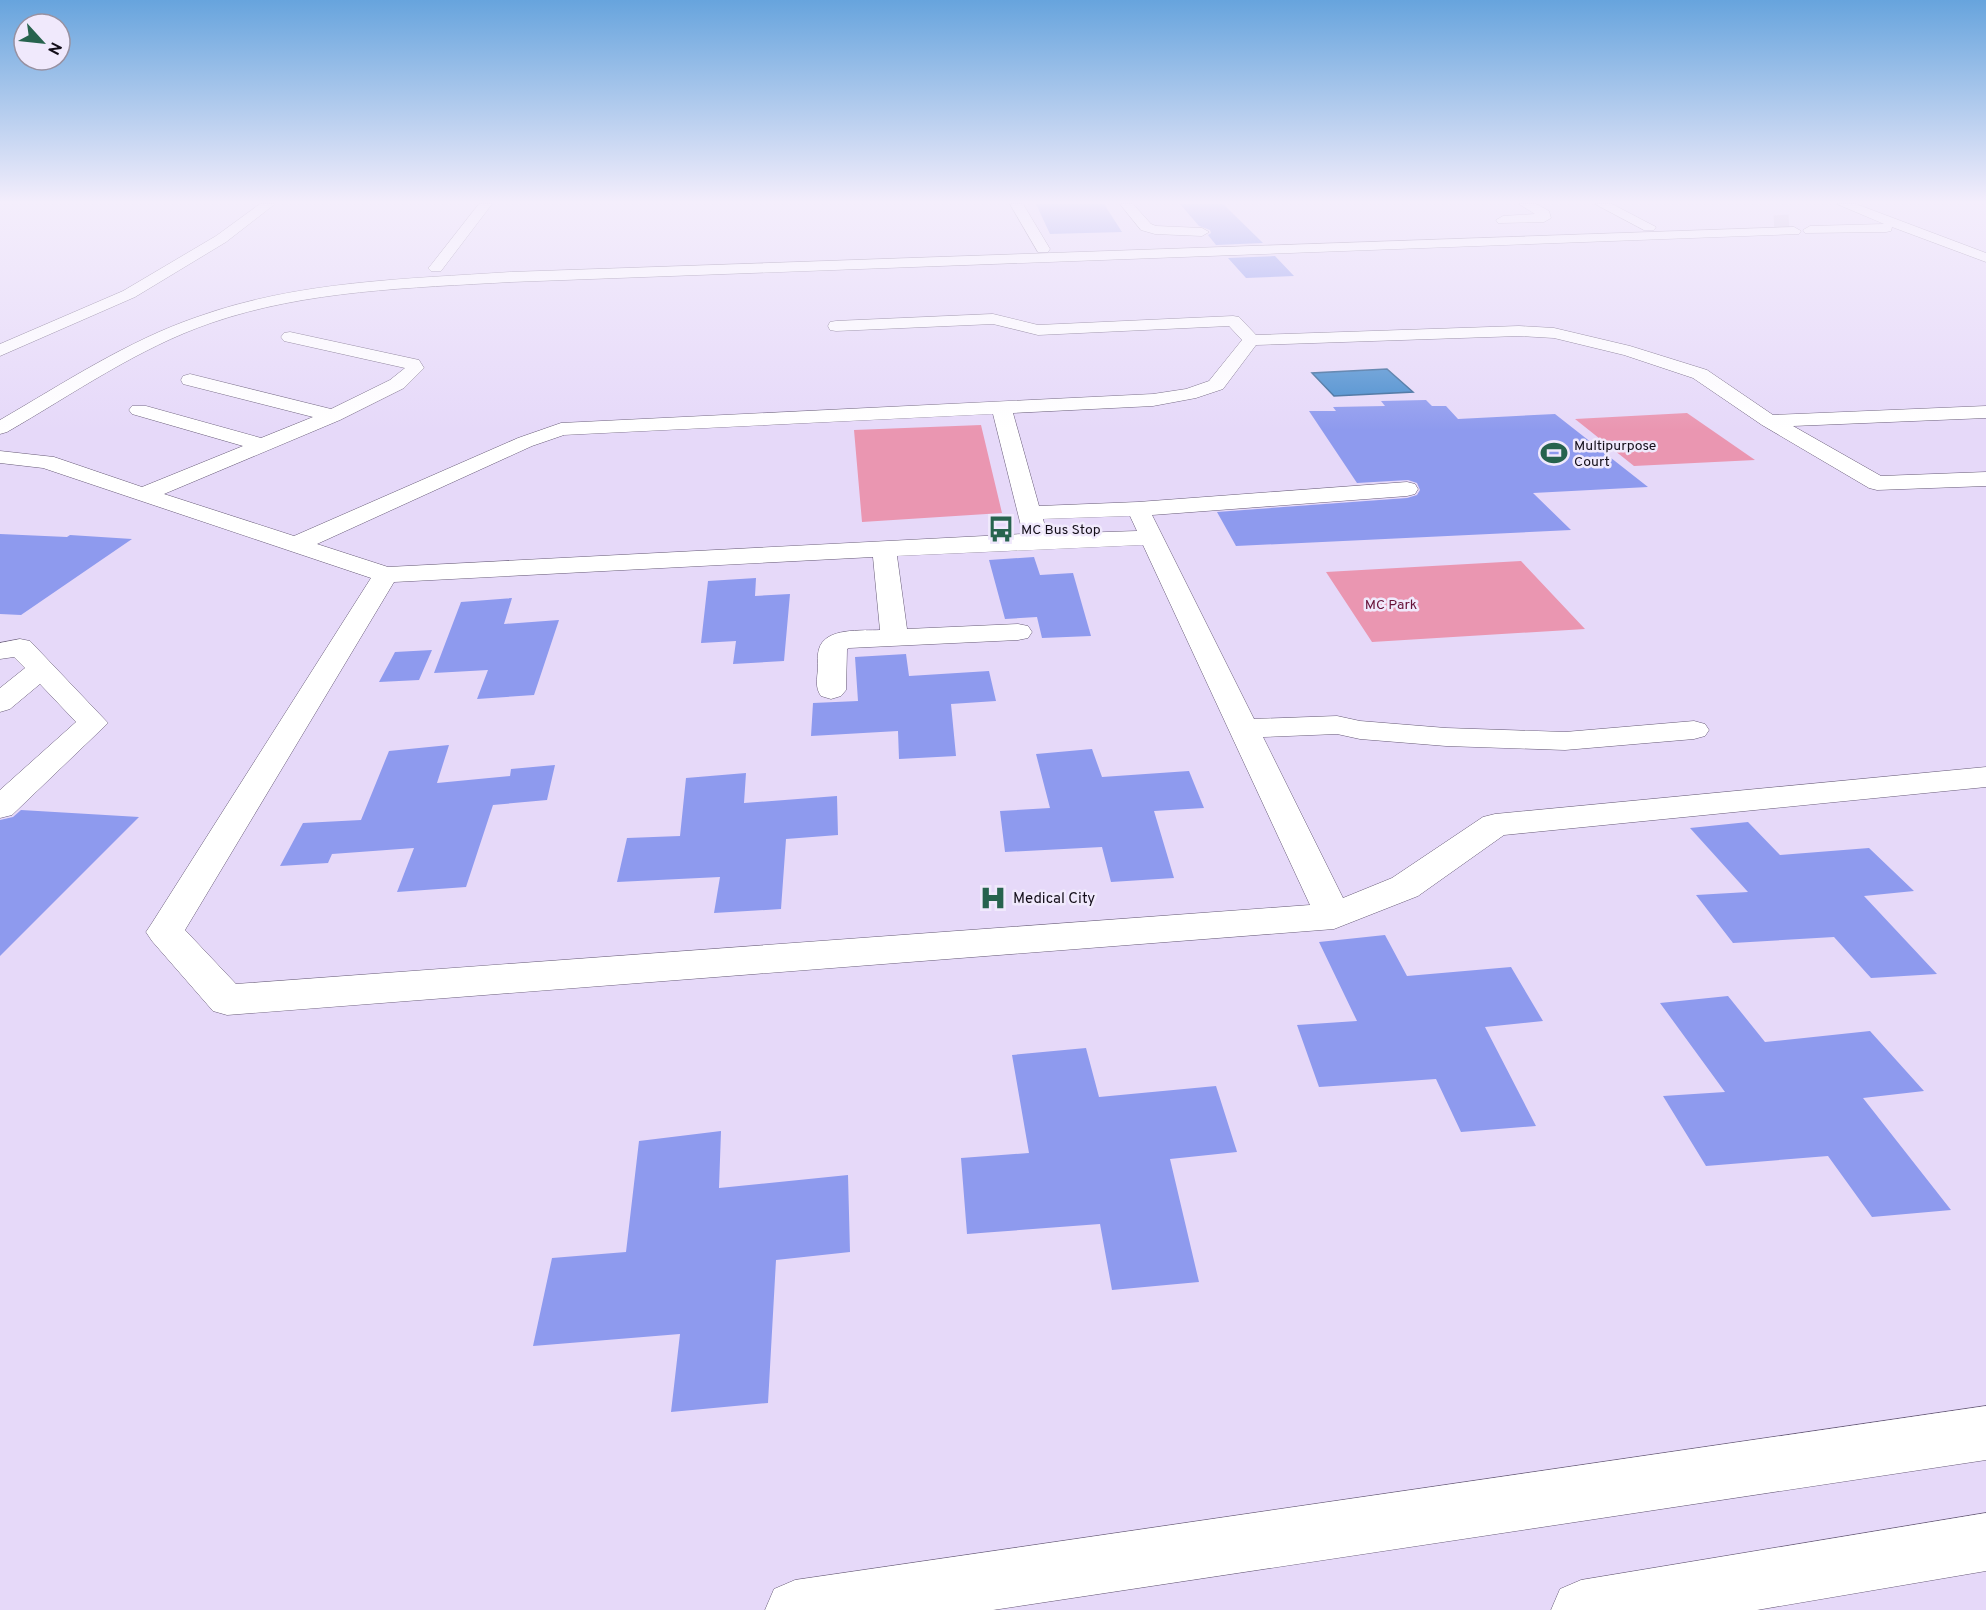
<svg xmlns="http://www.w3.org/2000/svg" width="1986" height="1610" font-family="Overpass,sans-serif">
	<style>
		.green { fill: #ea96b1 }
		.water { fill: #458bcd; stroke: #366697; stroke-width: 1.5 }
		.building { fill: #8e9aee }
		.lines { fill: none; stroke-linecap: round; stroke-linejoin: round }
		.minor-tunnel { stroke: #c6bbd7; stroke-width: 15; stroke-dasharray: 15 8; stroke-linecap: butt }
		.minor-casing { stroke: #675b77; stroke-width: 1 }
		.minor { fill: #fff; fill-rule: evenodd }
		.labels { text-anchor: middle; stroke-width: 5; stroke-linejoin: round; paint-order: stroke }
		.far-poi-label { font-size: 14px; fill: #130e19; stroke: #f0e9fc; text-anchor: start }
		.far-park-label { font-size: 14px; fill: #661037; stroke: #f0e9fc }
		.poi-label { font-size: 15px; fill: #130e19; stroke: #f0e9fc; text-anchor: start }
	</style>
	<rect width="100%" height="100%" fill="#e6d9f9"/>
	<path class="green" d="M1687 413 1755 460 1634 466 1575 419Z
		M981 425 1002 513 862 522 854 430Z
		M1521 561 1585 629 1372 642 1326 572Z"/>
	<path class="water" d="M1387 369 1413 392 1334 396 1312 373Z"/>
	<path class="building" d="M1036 204H1104L1122 232 1050 234Z
		M1180 204H1223L1263 243 1216 245 1208 235 1211 233 1210 230 1199 226Z
		M1275 256 1294 276 1246 278 1228 258Z
		M1426 400 1432 406H1446L1458 419 1555 414 1648 487 1533 493 1571 530 1236 546 1217 512 1407 498 1417 495 1420 490 1417 483 1408 480 1357 483 1309 411H1336L1333 407 1385 406 1381 401Z
		M0 534 67 537 70 535 132 539 21 615 0 614Z
		M1034 557 1040 575 1073 573 1091 636 1042 638 1037 617 1005 619 989 560Z
		M756 578 755 596 790 594 784 661 733 664 736 641 701 643 708 581Z
		M512 598 504 624 559 620 534 695 477 699 488 670 434 673 461 602Z
		M432 650 419 680 379 682 395 652Z
		M906 654 909 676 989 671 996 701 951 704 956 756 899 759 898 731 811 736 813 703 858 701 855 657Z
		M449 745 437 783 510 776 511 769 555 765 547 800 493 805 466 887 397 892 414 848 332 854 328 863 280 866 303 823 361 820 389 751Z
		M1092 749 1102 777 1189 771 1204 808 1154 811 1174 878 1111 882 1102 847 1005 852 1000 811 1050 808 1036 754Z
		M746 773 744 803 837 796 838 835 786 839 781 909 714 913 720 877 617 882 627 838 680 836 686 778Z
		M21 810 139 817 0 956V820L13 817Z
		M1748 822 1780 855 1869 848 1914 891 1864 896 1937 974 1871 978 1834 937 1733 943 1696 895 1748 892 1690 828Z
		M1385 935 1407 976 1511 967 1543 1021 1485 1027 1536 1126 1461 1132 1436 1079 1319 1087 1297 1025 1357 1021 1319 942Z
		M1728 996 1765 1042 1870 1031 1924 1091 1863 1098 1951 1210 1872 1217 1828 1156 1706 1166 1663 1096 1725 1092 1660 1003Z
		M1086 1048 1099 1097 1216 1086 1237 1152 1170 1159 1199 1282 1112 1290 1100 1224 967 1234 961 1158 1029 1153 1012 1055Z
		M721 1131 719 1188 848 1175 850 1252 776 1260 768 1403 671 1412 680 1334 533 1346 552 1258 626 1252 639 1141Z"/>
	<g class="lines">
		<path class="minor-tunnel" d="M1774 223 1789 222"/>
		<g class="minor-casing">
			<path id="minor" d="M260 204H275L226 242 135 297 0 356V344L123 291 216 236Z
				M479 204H492L441 271H431L428 268 431 265Z
				M1010 204H1023L1050 249 1048 252H1038Z
				M1120 204H1133L1151 224 1156 226 1202 228 1209 232 1202 236 1155 234 1141 230Z
				M1519 204H1536L1549 211 1551 218 1544 222 1498 223 1496 220 1503 216 1535 214Z
				M1595 204H1612L1656 227 1654 230H1644Z
				M1837 204H1856L1986 253V262L1892 227 1891 231 1886 232 1805 233 1803 230 1810 226 1884 224Z
				M1794 227 1801 231 1799 234 511 282C411 288 307 290 211 323 138 348 73 394 7 432L0 434V420C64 383 127 341 197 317 297 281 406 279 511 272Z
				M993 314 1038 325 1233 316 1239 317 1256 335 1519 326 1554 328 1630 346 1707 370 1773 415 1986 406V418L1793 426 1881 476 1986 472V486L1877 490 1869 488 1762 425 1693 378 1624 355 1554 338 1519 336 1256 345 1223 389 1196 398 1153 406 1013 413 1039 506 1138 502 1407 482 1415 484 1418 489 1415 494 1407 496 1152 515 1254 719 1337 716 1360 721 1446 728 1565 732 1694 721 1705 724 1709 730 1705 736 1694 739 1565 750 1446 746 1360 739 1337 734 1263 737 1343 898 1392 878 1483 817 1495 814 1986 767V787L1504 835 1418 896 1334 929 227 1015 213 1011 152 941 146 932 152 923 371 578 43 468 0 463V451L54 457 142 487 243 446 132 414 129 410 132 406H146L261 438 313 417 183 384 181 380 183 376 190 374 331 409 390 380 405 368 284 341 281 337 284 333 290 332 419 360 424 368 404 388 340 420 164 494 294 536 518 438 561 423 1153 394 1186 389 1209 381 1242 340 1229 326 1038 335 993 324 836 331 830 330 828 326 830 322 836 321ZM993 414 1023 534 388 567 317 544 532 446 564 435ZM1130 516 1137 531 1047 534 1043 519ZM1143 545 1310 905 236 984 185 930 394 582 873 557 880 630C862 631 825 627 819 649 817 655 818 662 818 668 817 679 815 688 821 696L831 699 841 696 846 690 847 649 849 648 1018 640 1028 638 1032 632 1028 626 1018 624 907 629 897 556Z
				M20 639 30 641 108 723 12 815 0 818V790L76 722 40 684 10 709 0 712V688L25 668 14 657 0 659V643Z
				M1986 1406V1460L993 1610H765L774 1589 795 1580Z
				M1986 1513V1571L1757 1610H1551L1560 1589 1581 1580Z"/>
		</g>
		<use href="#minor" class="minor"/>
	</g>
	<linearGradient id="sky" x2="0" y2="1"><stop stop-color="#67a4dd"/><stop offset="0.47" stop-color="#f4eefc"/><stop offset="1" stop-color="#f4eefc" stop-opacity="0"/></linearGradient>
	<rect width="1986" height="430" fill="url(#sky)"/>
	<defs>
		<g id="stadium-bare" transform="scale(2.07)"><path d="M0-5a6.5 5 0 1 0 0 10a6.5 5 0 1 0 0-10ZM-3.5-1.8h7v3.6h-7Z" fill="#27634e" stroke="#f0e9fc" stroke-width="2.5" paint-order="stroke"/></g>
		<g id="bus-bare" transform="scale(2.07)"><path d="M-5-6H5V4H4V6H2V4H-2V6H-4V4H-5ZM-3.5-4V0h7V-4ZM-3.5 1.2v1.5H-2V1.2ZM2 1.2v1.5H3.5V1.2Z" fill="#27634e" stroke="#f0e9fc" stroke-width="2.5" paint-order="stroke"/></g>
		<g id="hospital-bare" transform="scale(2.07)"><path d="M-5-5h3v3.5h4V-5h3V5h-3V1.5h-4V5h-3Z" fill="#27634e" stroke="#f0e9fc" stroke-width="2.5" paint-order="stroke"/></g>
	</defs>
	<g fill-rule="evenodd">
		<use href="#stadium-bare" x="1554" y="453"/>
		<use href="#bus-bare" x="1001" y="529"/>
		<use href="#hospital-bare" x="993" y="898"/>
	</g>
	<g class="labels">
		<g class="far-poi-label">
			<text x="1574" y="450">Multipurpose<tspan x="1574" dy="16">Court</tspan></text>
			<text x="1021" y="534">MC Bus Stop</text>
		</g>
		<g class="far-park-label">
			<text x="1391" y="609">MC Park</text>
		</g>
		<g class="poi-label">
			<text x="1013" y="903">Medical City</text>
		</g>
	</g>
	<g transform="translate(42 42) rotate(117)"><circle r="28" fill="#f0e9fc" stroke="#9891a1" stroke-width="1.5"/>
	<path d="M0-4.5L10 22L0 15L-10 22Z" fill="#27634e"/>
	<text y="-9" font-size="16" font-weight="bold" text-anchor="middle" fill="#130e19">N</text>
	</g>
</svg>
